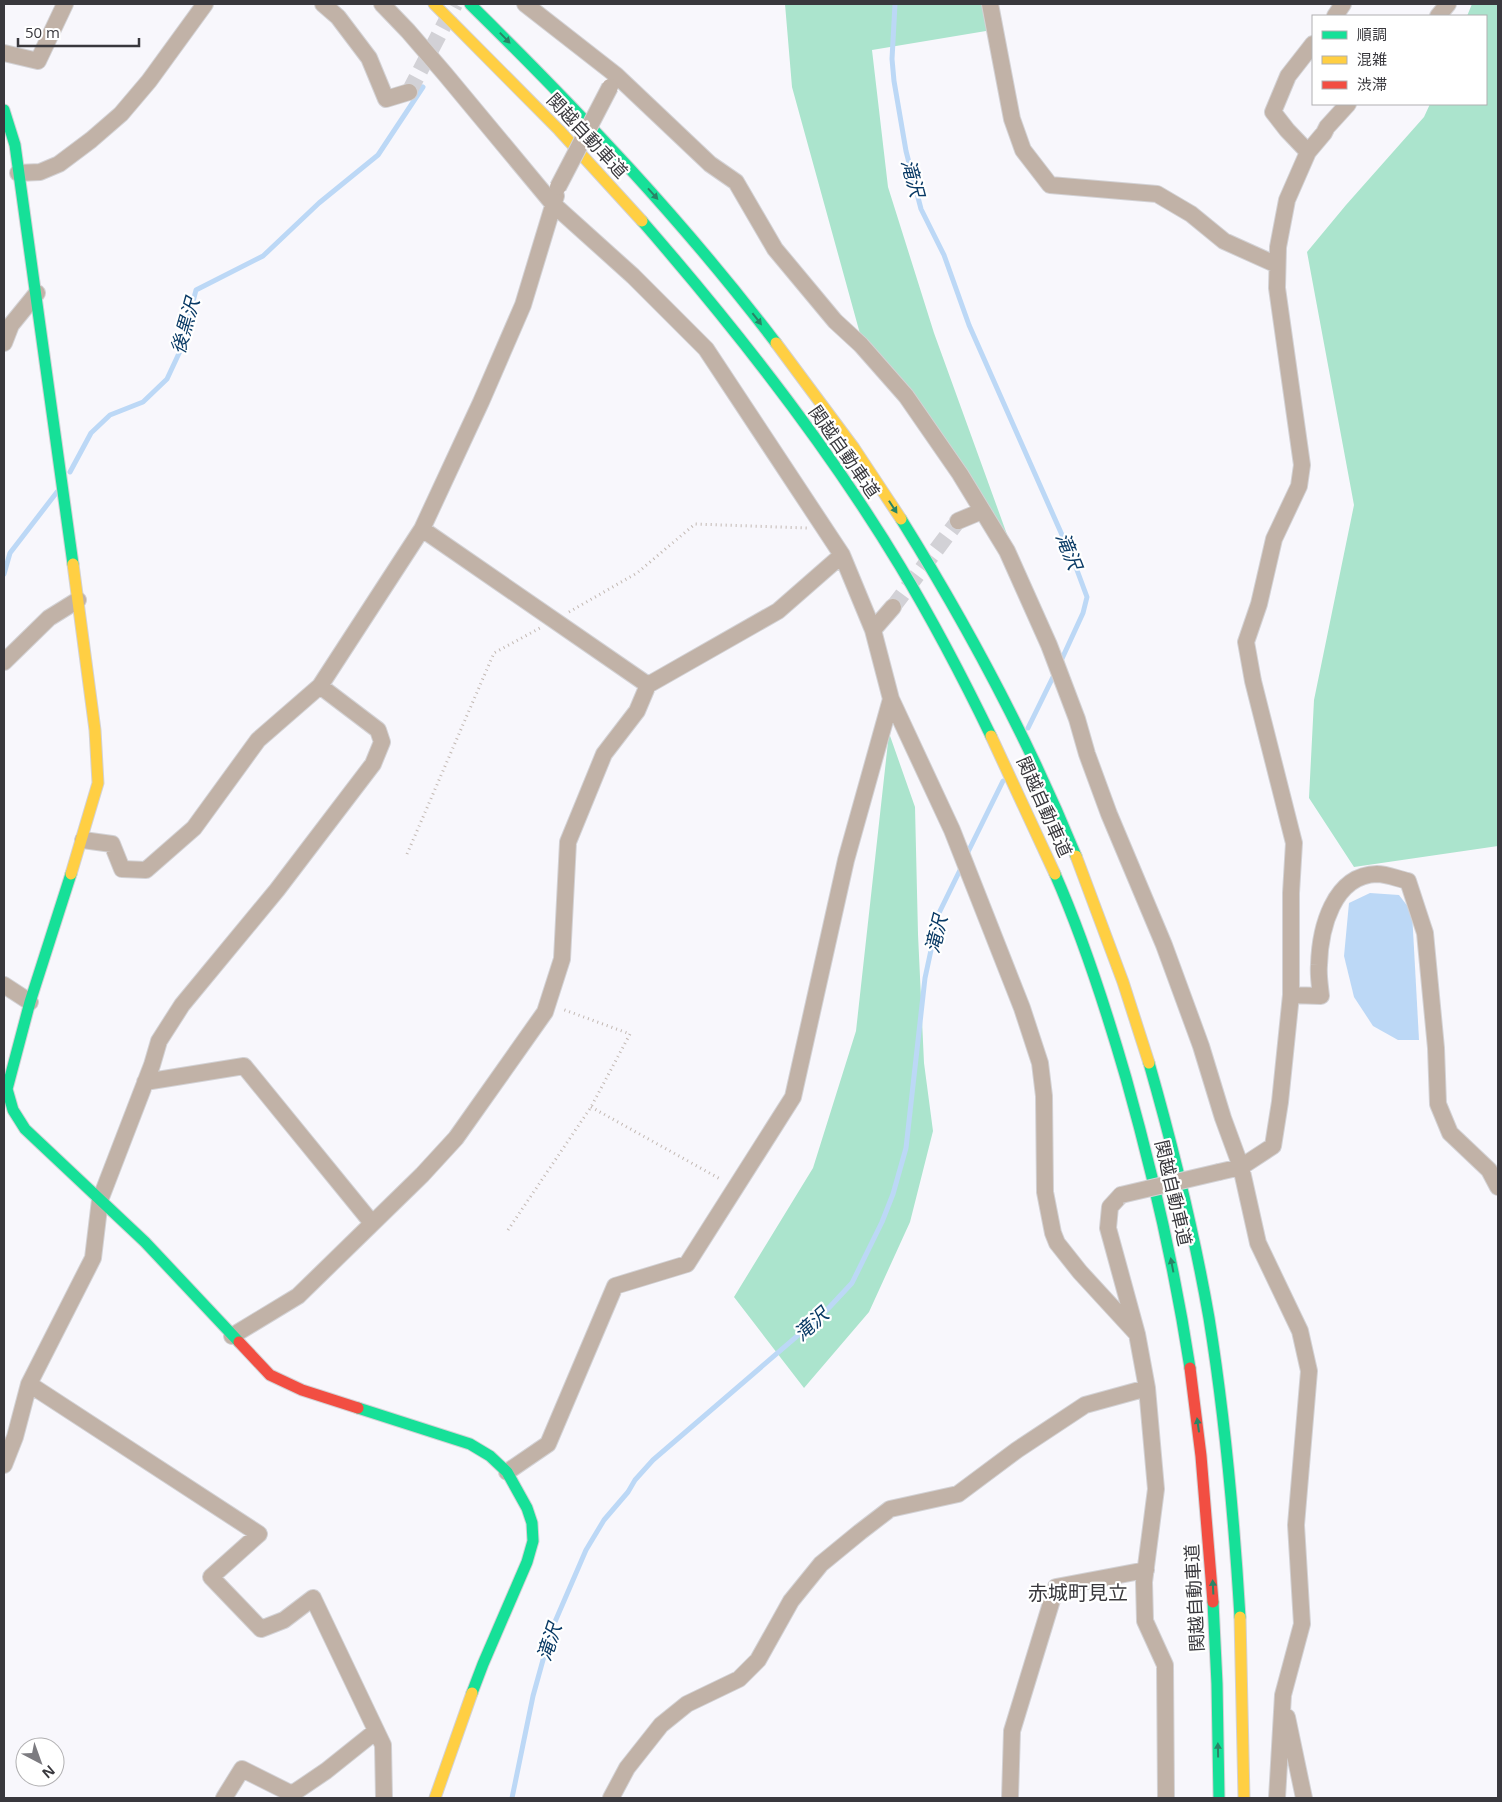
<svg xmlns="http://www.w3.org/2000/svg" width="1502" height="1802" font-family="'Open Sans','Noto Sans JP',sans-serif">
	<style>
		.forest { fill: #abe4cd }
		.water { fill: #bcd8f6 }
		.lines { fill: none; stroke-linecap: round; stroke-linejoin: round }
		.stream { stroke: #bcd8f6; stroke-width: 5 }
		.street-tunnel { stroke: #d2d1d6; stroke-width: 16; stroke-dasharray: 16 8; stroke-linecap: butt }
		.street-casing { stroke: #d3d2d5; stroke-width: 18 }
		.fast-casing { stroke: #d3d2d5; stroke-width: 13 }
		.slow-casing { stroke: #d3d2d5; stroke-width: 13 }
		.jam-casing { stroke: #d3d2d5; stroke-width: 13 }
		.path { stroke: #c2b8b2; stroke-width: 3; stroke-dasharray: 1 4; stroke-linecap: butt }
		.street { stroke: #c1b2a7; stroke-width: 16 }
		.fast { stroke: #16e098; stroke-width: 11 }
		.slow { stroke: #ffcf43; stroke-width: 11 }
		.jam { stroke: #f24e42; stroke-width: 11 }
		.street-bridge-casing { stroke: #d3d2d5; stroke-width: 18; stroke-linecap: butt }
		.street-bridge { stroke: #c1b2a7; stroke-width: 16 }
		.oneway { fill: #298466 }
		.labels { text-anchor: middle; stroke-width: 4.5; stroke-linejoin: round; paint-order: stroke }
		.street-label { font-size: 18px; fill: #39383d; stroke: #fff }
		.water-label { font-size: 19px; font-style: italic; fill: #093a65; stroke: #fff }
		.quarter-label { font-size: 20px; fill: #39383d; stroke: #fff }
	</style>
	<rect width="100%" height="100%" fill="#f8f7fc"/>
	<path class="forest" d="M785 4H990L998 29 872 50 888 187 934 333 1009 540 862 341 792 87Z
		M1472 4H1498V846L1354 867 1309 798 1314 700 1354 505 1307 252 1346 205 1424 117 1430 104H1486V16H1467Z
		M889 733 915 807 918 934 924 1063 933 1131 910 1222 869 1312 804 1388 734 1297 813 1168 856 1031Z"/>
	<path class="water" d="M1370 893 1399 895 1412 912 1419 1040H1398L1373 1026 1354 997 1344 956 1349 903Z"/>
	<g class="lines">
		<path class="stream" d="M895 4 892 59 894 81 906 151 921 209 944 255 969 325 1074 562 1087 597 1083 613 1060 663
			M70 472 91 433 110 415 143 402 167 379 181 349 196 290 263 256 319 203 378 155 423 87
			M4 574 10 553 57 492
			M1028 728 1055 673
			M966 856 1003 781
			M512 1798 533 1696 551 1631 586 1550 604 1520 628 1492 635 1480 653 1460 824 1313 852 1283 882 1222 893 1194 906 1148 925 978 939 913 962 866"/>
		<path class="street-tunnel" d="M409 92 455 4
			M893 607 958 521"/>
		<g class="street-casing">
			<path id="street" d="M323 4 338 17 369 58 386 99 409 92
				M382 4 408 31 445 74 553 204 633 276 706 349 842 555 873 630 891 699 952 830 1022 1008 1040 1063 1044 1096 1045 1192 1053 1233 1057 1243 1080 1272 1137 1334
				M525 4 616 75 710 164 736 182 775 249 835 321 861 345 906 396 960 474 1007 551 1049 645 1077 719 1087 754 1109 814 1164 945 1201 1046 1223 1118 1241 1167 1258 1243 1300 1331 1309 1371 1296 1525 1302 1624 1283 1695 1277 1798
				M990 4 1012 119 1023 150 1050 185 1157 194 1191 214 1224 241 1277 265
				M1335 16 1343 4
				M1438 16 1448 4
				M4 53 38 61 65 4
				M1308 152 1287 130 1273 112 1288 76 1313 44
				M18 173 40 172 59 164 91 140 121 114 149 81 205 4
				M4 343 11 325 37 293
				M958 521 982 511
				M422 529 648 685
				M873 630 893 607
				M4 662 49 618 78 600
				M83 840 112 844 122 869 146 870 194 828 258 740 320 686 422 529 481 402 523 305 556 196
				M4 985 30 1002
				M1291 995 1321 996C1320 986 1318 975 1319 965 1320 929 1333 875 1377 874 1387 874 1398 879 1408 881L1425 933 1436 1048 1438 1104 1450 1133 1489 1170 1498 1187
				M145 1082 244 1066 372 1223
				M1219 1172 1241 1167 1273 1146 1280 1102 1291 995V893L1294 843 1253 681 1246 642 1259 604 1274 539 1299 486 1302 465 1277 288 1278 247 1287 200 1308 152 1324 133 1327 127 1348 104
				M1121 1195 1110 1207 1108 1228 1137 1334 1147 1388 1156 1489 1144 1582 1145 1621 1165 1665 1166 1798
				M232 1336 298 1296 422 1175 456 1138 545 1012 562 959 568 842 604 754 637 711 648 685 778 611 842 555
				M29 1384 259 1534 211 1577 261 1629 284 1620 313 1598 383 1745 384 1798
				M4 1465 15 1437 29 1384 93 1258 100 1200 152 1065 159 1041 182 1005 277 890 373 764 382 742 378 730 320 686
				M507 1472 548 1444 615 1286 687 1264 793 1097 846 860 891 699
				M1287 1717 1304 1798
				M224 1798 242 1769 292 1794 326 1771 376 1731
				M611 1798 627 1768 661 1725 687 1704 739 1679 758 1660 791 1601 821 1564 860 1532 890 1509 958 1494 1017 1450 1085 1405 1147 1388
				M1010 1798 1012 1731 1056 1587 1146 1570"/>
		</g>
		<g class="fast-casing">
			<path id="fast" d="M470 4C579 111 684 222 776 343
				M4 110 15 145 73 564
				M642 221C736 329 826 443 900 566 933 621 963 678 991 736
				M901 519C967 625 1029 741 1076 856
				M71 874 30 1002 7 1089 13 1110 25 1129 145 1242 239 1342
				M1055 874C1084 940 1106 1009 1126 1078 1153 1174 1175 1270 1190 1368
				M1149 1063C1173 1147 1194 1232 1209 1318 1225 1417 1234 1517 1240 1617
				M358 1408 470 1444 490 1456 507 1472 527 1508 532 1523 533 1541 527 1562 483 1664 472 1693
				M1213 1602 1217 1684 1219 1798"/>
		</g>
		<g class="slow-casing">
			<path id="slow" d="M434 4 559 130 642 221
				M776 343 854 448 901 519
				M991 736 1055 874
				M1076 856 1123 982 1149 1063
				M71 874 98 783 95 730 73 564
				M1240 1617 1244 1798
				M435 1798 472 1693"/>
		</g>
		<g class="jam-casing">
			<path id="jam" d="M239 1342 270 1375 302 1390 358 1408
				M1190 1368 1201 1456 1213 1602"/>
		</g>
		<path class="path" d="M569 612 637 573 695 524 807 528
			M407 854 494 653 540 628
			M591 1107 722 1180
			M508 1230 591 1107 630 1034 562 1009"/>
		<use href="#street" class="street"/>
		<use href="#fast" class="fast"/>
		<use href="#slow" class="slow"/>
		<use href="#jam" class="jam"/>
		<g class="street-bridge-casing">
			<path id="street-bridge" d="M558 187 610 87
				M1121 1195 1219 1172"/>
		</g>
		<use href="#street-bridge" class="street-bridge"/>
	</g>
	<defs><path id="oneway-solid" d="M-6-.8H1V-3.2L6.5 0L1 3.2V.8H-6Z" transform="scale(1.25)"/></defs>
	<g class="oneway">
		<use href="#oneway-solid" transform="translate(505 38) rotate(46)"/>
		<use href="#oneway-solid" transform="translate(653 194) rotate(48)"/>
		<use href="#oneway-solid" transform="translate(757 319) rotate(52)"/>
		<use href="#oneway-solid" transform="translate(893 507) rotate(57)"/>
		<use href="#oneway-solid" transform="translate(1172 1265) rotate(-101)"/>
		<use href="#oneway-solid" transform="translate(1198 1425) rotate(-98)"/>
		<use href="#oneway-solid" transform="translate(1213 1587) rotate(-93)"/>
		<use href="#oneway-solid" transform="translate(1218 1750) rotate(-91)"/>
	</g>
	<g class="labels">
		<g class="street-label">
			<text transform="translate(587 136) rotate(47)" y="6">関越自動車道</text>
			<text transform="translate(844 452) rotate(55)" y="6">関越自動車道</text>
			<text transform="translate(1044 807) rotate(66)" y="6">関越自動車道</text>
			<text transform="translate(1173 1193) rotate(77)" y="6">関越自動車道</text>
			<text transform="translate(1195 1598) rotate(-93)" y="6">関越自動車道</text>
		</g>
		<g class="water-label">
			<text transform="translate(913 178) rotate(75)" y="7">滝沢</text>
			<text transform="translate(185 326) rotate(-74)" y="7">後黒沢</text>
			<text transform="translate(1069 551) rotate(68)" y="7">滝沢</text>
			<text transform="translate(936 934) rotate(-76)" y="7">滝沢</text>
			<text transform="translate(811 1324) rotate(-42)" y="7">滝沢</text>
			<text transform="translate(549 1642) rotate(-72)" y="7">滝沢</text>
		</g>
		<g class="quarter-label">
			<text x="1078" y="1600">赤城町見立</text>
		</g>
	</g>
	<rect width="1502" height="1802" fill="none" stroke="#39383d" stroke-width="10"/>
	<rect x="1312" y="15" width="175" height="90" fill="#ffffff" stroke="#b0afb1"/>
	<rect x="1322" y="31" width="25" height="8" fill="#16e098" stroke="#b0afb1"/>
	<text x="1357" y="40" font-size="15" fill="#39383d">順調</text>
	<rect x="1322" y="56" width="25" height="8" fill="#ffcf43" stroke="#b0afb1"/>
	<text x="1357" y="65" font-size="15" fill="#39383d">混雑</text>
	<rect x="1322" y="81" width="25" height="8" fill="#f24e42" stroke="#b0afb1"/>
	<text x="1357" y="90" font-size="15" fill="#39383d">渋滞</text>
	<g transform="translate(40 1762) rotate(139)"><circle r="24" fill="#ffffff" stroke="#b0afb1"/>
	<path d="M0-4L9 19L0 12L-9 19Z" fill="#7c7b80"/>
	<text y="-8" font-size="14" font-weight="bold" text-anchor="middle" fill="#39383d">N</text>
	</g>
	<path d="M18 38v8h121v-8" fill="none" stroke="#39383d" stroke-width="2.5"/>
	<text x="25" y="38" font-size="15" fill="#39383d" stroke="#ffffff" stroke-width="4" paint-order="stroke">50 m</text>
</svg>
